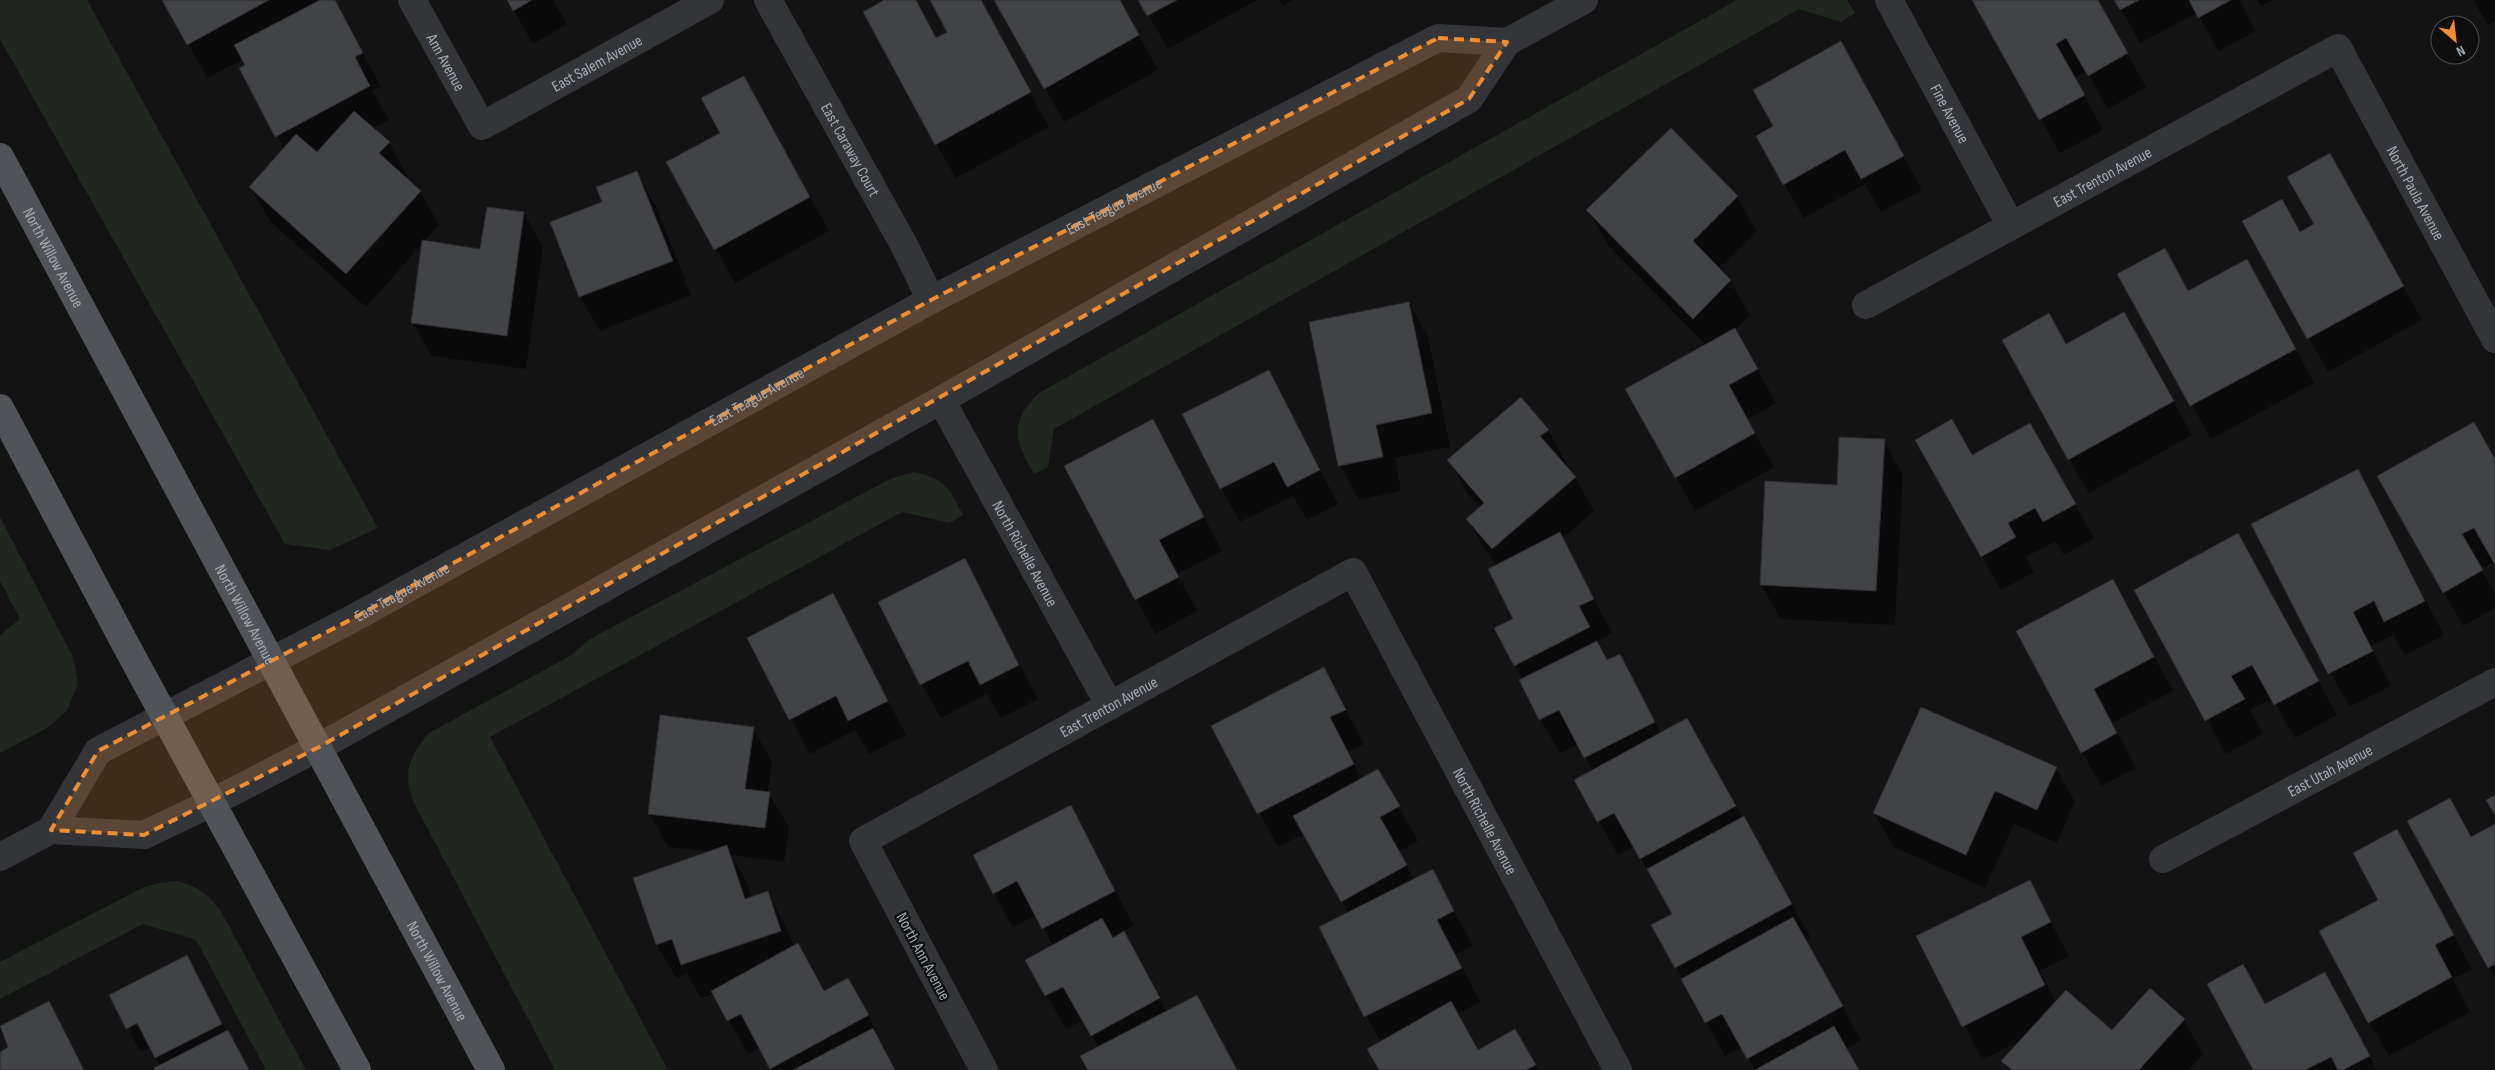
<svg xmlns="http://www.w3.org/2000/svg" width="2495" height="1070" font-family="'Sofia Sans Condensed',sans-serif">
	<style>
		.green { fill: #1f271f }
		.shadow { fill: #0007; fill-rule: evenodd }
		.building { fill: #424347; stroke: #2d2d30 }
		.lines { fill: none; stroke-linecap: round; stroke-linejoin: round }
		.minor { stroke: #343539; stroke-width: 28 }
		.major { stroke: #505358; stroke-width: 28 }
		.marked { fill: #ee8d31; fill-opacity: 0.2; stroke: #ee8d31; stroke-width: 4; stroke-dasharray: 10 6; stroke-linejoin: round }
		.labels { text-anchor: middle; stroke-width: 4.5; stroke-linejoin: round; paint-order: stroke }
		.street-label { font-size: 16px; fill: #a4acb4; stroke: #0e0e0f }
	</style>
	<rect width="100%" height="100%" fill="#131314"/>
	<path class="green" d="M0 0H87L378 528 330 550 285 544 0 39Z
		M1737 0H1847L1855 13 1841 22 1799 9 1054 429 1048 467 1034 474C1014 440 1009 422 1039 393Z
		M914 472C945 479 949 487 963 515L950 523 902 512 490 737 668 1070H555L413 801C403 770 409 757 429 733L570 656 590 639 892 478Z
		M0 517 74 659 78 684 67 711 47 728 0 753V635L20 619 0 581Z
		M177 881C199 887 207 893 221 911L306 1070H266L196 940 143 924 0 999V962L142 888 158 883Z"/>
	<path class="shadow" d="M164 0H335L381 87 373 91 389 120 372 129 389 143 408 177 406 179 420 191 439 225 424 242 482 250 524 213 543 247 526 369 432 356 412 323 423 243 366 307 270 221 250 187 284 150 246 66 243 59 207 78Z
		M508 0H553L567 24 533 44Z
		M887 0H915L937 39 949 33 931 0H980L1049 127 956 178 936 144Z
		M996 0H1119L1158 70 1064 122Z
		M1140 0H1257L1168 49Z
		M1279 0H1293L1282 6Z
		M1973 0H2097L2146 87 2108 109 2087 72 2074 78 2103 130 2060 153Z
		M2116 0H2239L2256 31 2219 51 2197 13 2140 43Z
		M2257 0H2273L2261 6Z
		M2473 0H2495V21L2488 25Z
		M744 77 829 231 735 283 715 249 721 134Z
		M1860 77 1922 190 1881 212 1865 184 1804 218 1784 184Z
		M1671 129 1737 197 1757 231 1718 269 1730 281 1750 315 1735 330 1776 403 1747 420 1774 467 1695 511 1676 477 1706 345 1607 244 1588 210Z
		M636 172 656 206 691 295 600 331 580 297 552 223 604 202Z
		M2349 188 2422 320 2328 372 2244 221 2300 233 2316 225Z
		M2119 274 2188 292 2266 294 2314 383 2211 439Z
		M1409 303 1428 337 1450 447 1395 458 1401 491 1359 500 1340 466 1310 323Z
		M2143 347 2192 435 2089 493 2069 459Z
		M1269 372 1338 504 1307 520 1293 496 1240 522 1221 488Z
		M1153 421 1222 551 1177 574 1197 611 1155 634 1066 466Z
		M1548 430 1567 464 1565 466 1575 477 1594 511 1562 539 1612 633 1598 641 1608 661 1620 656 1661 733 1706 753 1811 938 1806 941 1861 1040 1846 1049 1858 1070H1755L1742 1047 1725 1056 1676 967 1673 915 1634 846 1618 855 1576 780 1593 771 1578 744 1560 753 1540 719 1523 680 1496 629 1515 620 1498 566 1487 553 1467 519 1480 508 1468 494 1449 460Z
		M1884 441 1903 475 1895 625 1781 619 1761 585 1838 486Z
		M1972 457 2049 458 2094 538 2064 555 2055 541 2026 557 2034 572 2001 590 1982 556Z
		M2495 461V562L2480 568 2495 594V608L2463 626 2379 476Z
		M2357 471 2444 635 2405 655 2393 635 2371 646 2391 686 2349 707 2253 525Z
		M964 559 1038 699 1001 718 987 694 941 718 922 684Z
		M2257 568 2337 715 2295 738 2272 698 2250 710 2263 734 2226 754 2135 590Z
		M2112 580 2173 691 2112 723 2136 768 2101 786 2082 752Z
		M833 595 906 735 869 754 855 730 810 754 749 638Z
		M1323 669 1364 744 1348 752 1362 779 1378 770 1418 841 1399 852 1414 880 1432 871 1473 946 1456 954 1480 1002 1457 1014 1478 1051 1515 1030 1538 1070H1380L1381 1043 1321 927 1349 913 1304 834 1278 847 1213 726Z
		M753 728 772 762 768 793 789 827 784 862 731 855 746 881 752 898 767 892 786 926 794 947 798 945 825 992 867 1013 895 1070H772L760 1048 748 1054 714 994 701 998 687 974 677 979 657 945 634 878 710 852 668 847 649 813Z
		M2056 768 2075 802 2057 843 2014 824 1985 888 1894 847 1874 813Z
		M1071 807 1134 926 1122 932 1167 1012 1237 1070H1089L1099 1048 1083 1020 1066 1029 1027 961 1053 946 1036 915 1013 927 994 893ZM1120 932 1121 934 1113 939 1112 937Z
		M2409 822 2471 838 2495 826V978Z
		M2416 865 2472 969 2453 979 2470 1012 2389 1056 2369 1022 2380 900Z
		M2029 881 2069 956 2040 971 2056 1003 2112 1032 2150 990 2184 1020 2203 1054 2189 1070H2008L2003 1061 2021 1041 1982 1060 1918 937Z
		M200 980 226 1032 249 1070H157L161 1066 151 1047 141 1052 128 1030 143 1022Z
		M48 1003 85 1070H0V1053L10 1048 0 1028Z
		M2265 1005 2344 1008 2377 1070H2255Z"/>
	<path class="building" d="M162 0H269L187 45Z
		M320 0H335L363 53 355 57 370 86 275 137 239 68 245 65 234 45Z
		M507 0H532L513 11Z
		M884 0H916L936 38 947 32 930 0H981L1031 92 935 145 863 12Z
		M994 0H1120L1139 35 1044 89Z
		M1138 0H1177L1147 16Z
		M1972 0H2098L2128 53 2088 76 2066 38 2056 44 2085 95 2039 120Z
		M2114 0H2139L2120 10Z
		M2189 0H2231L2198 18Z
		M1841 41 1904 156 1861 179 1845 150 1783 185 1756 136 1773 126 1753 90Z
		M744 76 810 197 714 250 666 162 720 133 701 98Z
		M354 111 390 142 379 153 421 191 346 274 249 187 296 134 317 152Z
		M1671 128 1738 196 1693 241 1731 280 1693 319 1586 210Z
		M2330 153 2404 286 2307 339 2242 221 2282 199 2300 232 2314 224 2287 177Z
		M637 171 673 261 579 297 550 222 602 202 596 187Z
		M487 207 524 212 507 336 411 323 422 240 480 249Z
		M2165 248 2188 291 2247 259 2296 349 2190 406 2117 274Z
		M1409 302 1432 413 1376 425 1383 457 1338 466 1309 322Z
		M2124 312 2174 401 2068 460 2002 340 2049 313 2066 344Z
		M1735 328 1758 369 1729 385 1755 433 1675 478 1625 389Z
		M1269 370 1320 470 1287 487 1274 462 1220 489 1182 414Z
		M1521 397 1549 430 1540 436 1576 477 1492 549 1466 519 1484 503 1447 460Z
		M1153 419 1204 517 1159 540 1179 577 1135 600 1064 466Z
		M1952 419 1972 455 2030 423 2076 504 2043 522 2035 508 2008 523 2016 537 1981 557 1915 440Z
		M2474 422 2495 459V565L2474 528 2462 534 2483 570 2443 593 2377 476Z
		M1839 437 1885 439 1876 591 1760 585 1765 481 1837 485Z
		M2358 469 2425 601 2384 622 2374 601 2353 612 2373 651 2328 674 2251 524Z
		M1560 532 1594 599 1579 606 1590 627 1514 666 1494 628 1513 619 1488 569Z
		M2238 533 2319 681 2274 705 2252 665 2231 676 2245 699 2205 721 2134 590Z
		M965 558 1019 665 980 685 968 661 920 685 878 602Z
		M2113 579 2154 657 2094 689 2117 733 2081 753 2016 631Z
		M833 593 888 701 848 721 836 696 789 720 747 638Z
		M1597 641 1607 660 1620 654 1655 722 1584 758 1559 710 1539 720 1519 680Z
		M1324 667 1346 710 1330 717 1354 764 1257 814 1211 726Z
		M1921 707 2057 767 2037 810 1995 791 1966 855 1873 813Z
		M660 715 754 727 745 789 770 792 765 828 648 814Z
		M1687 718 1736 806 1640 859 1614 813 1597 822 1574 780Z
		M1378 769 1400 806 1380 817 1407 865 1341 902 1293 816Z
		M2495 795V815L2486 800Z
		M2450 798 2471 837 2495 824V964L2488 968 2407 821Z
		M1071 805 1115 891 1042 929 1017 881 993 894 973 855Z
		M1744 816 1792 904 1675 968 1651 925 1672 914 1647 869Z
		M2397 829 2454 935 2435 945 2452 977 2368 1023 2319 931 2378 900 2353 853Z
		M727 845 745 899 768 891 781 931 681 965 672 939 656 945 633 878Z
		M1433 869 1454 911 1437 920 1462 968 1364 1017 1319 927Z
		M2030 880 2051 922 2021 937 2045 985 1962 1027 1916 936Z
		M1793 917 1843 1006 1747 1059 1722 1014 1705 1023 1681 979Z
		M1102 918 1113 938 1124 931 1160 998 1091 1036 1063 987 1045 996 1025 960Z
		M798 943 824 991 848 978 869 1015 770 1069 741 1014 727 1021 711 991Z
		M187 955 222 1024 155 1058 137 1023 126 1029 109 995Z
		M2243 964 2265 1004 2325 972 2370 1056 2343 1070H2338L2331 1057 2305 1070H2253L2207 984Z
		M2150 988 2185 1019 2139 1070H2012L2001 1061 2066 990 2112 1030Z
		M1197 995 1237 1070H1088L1080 1056Z
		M49 1001 84 1070H0V1052L8 1047 0 1026Z
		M1451 1001 1478 1050 1515 1029 1536 1065 1526 1070H1379L1367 1049Z
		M1834 1026 1859 1070H1755Z
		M873 1028 895 1070H793Z
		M228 1030 249 1070H155L154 1068Z"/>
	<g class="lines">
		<g class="minor">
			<path id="s1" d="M412 0 482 126 710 0"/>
			<path id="s2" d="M768 0 904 245 931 300"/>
			<path id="s3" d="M1889 0 2011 226"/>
			<path id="s4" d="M1866 305 2338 48 2495 339"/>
			<path id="s5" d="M941 400 1110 706"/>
			<path id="s6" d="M51 830 98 751 350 620 931 300 1438 38 1507 42"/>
			<path d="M0 857 51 830 144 835 211 803 319 747 941 400 1469 99 1507 42 1584 0"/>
			<path id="s7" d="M2163 859 2495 682"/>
			<path id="s8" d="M984 1070 863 841 1353 572 1618 1070"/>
		</g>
		<g class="major">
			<path id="s9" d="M0 157 491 1070"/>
			<path d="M0 408 128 649 357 1070"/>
		</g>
	</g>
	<path class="marked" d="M1438 38 1507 42 1469 99 319 747 144 835 51 830 98 751 350 620 931 300Z"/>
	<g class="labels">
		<g class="street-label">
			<text dy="6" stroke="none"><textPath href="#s1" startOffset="71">Ann Avenue</textPath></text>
			<text dy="6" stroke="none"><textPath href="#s1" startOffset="275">East Salem Avenue</textPath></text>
			<text dy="6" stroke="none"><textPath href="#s3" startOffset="129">Fine Avenue</textPath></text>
			<text dy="6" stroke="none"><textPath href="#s2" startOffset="171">East Caraway Court</textPath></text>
			<text dy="6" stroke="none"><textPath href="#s4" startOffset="269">East Trenton Avenue</textPath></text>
			<text dy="6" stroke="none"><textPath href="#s4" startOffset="702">North Paula Avenue</textPath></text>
			<text dy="6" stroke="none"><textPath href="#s6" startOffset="1245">East Teague Avenue</textPath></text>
			<text dy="6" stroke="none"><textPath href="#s9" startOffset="114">North Willow Avenue</textPath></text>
			<text dy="6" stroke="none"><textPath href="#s6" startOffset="840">East Teague Avenue</textPath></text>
			<text dy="6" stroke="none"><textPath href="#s5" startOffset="175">North Richelle Avenue</textPath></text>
			<text dy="6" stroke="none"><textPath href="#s6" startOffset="435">East Teague Avenue</textPath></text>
			<text dy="6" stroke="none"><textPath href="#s9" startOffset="519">North Willow Avenue</textPath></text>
			<text dy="6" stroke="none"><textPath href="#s8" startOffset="539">East Trenton Avenue</textPath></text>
			<text dy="6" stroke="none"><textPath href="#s7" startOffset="189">East Utah Avenue</textPath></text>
			<text dy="6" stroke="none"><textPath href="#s8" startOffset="1100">North Richelle Avenue</textPath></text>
			<text transform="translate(924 956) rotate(62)" y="6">North Ann Avenue</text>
			<text dy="6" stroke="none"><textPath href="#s9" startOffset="924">North Willow Avenue</textPath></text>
		</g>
	</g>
	<g transform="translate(2455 40) rotate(152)"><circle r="24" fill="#0e0e0f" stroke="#4a4d51"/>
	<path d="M0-4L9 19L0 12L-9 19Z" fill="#ee8d31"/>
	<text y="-8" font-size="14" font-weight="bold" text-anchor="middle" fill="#a4acb4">N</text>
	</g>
</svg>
